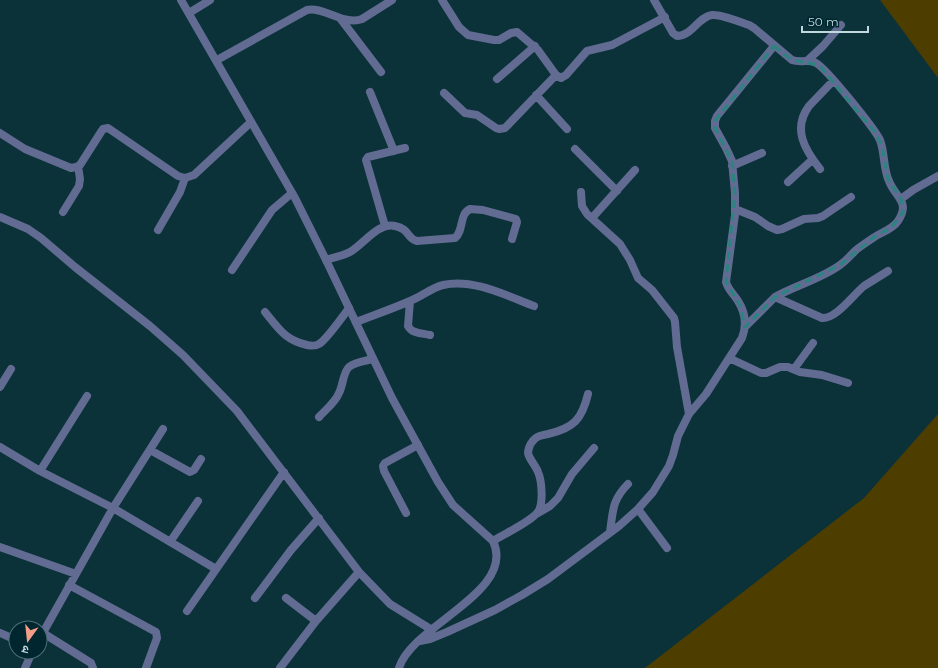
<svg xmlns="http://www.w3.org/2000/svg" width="938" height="668" font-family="Montserrat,'Noto Sans Devanagari',sans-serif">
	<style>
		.green { fill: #4d3e00 }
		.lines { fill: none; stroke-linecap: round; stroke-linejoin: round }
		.minor { stroke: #626b92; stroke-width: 8 }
		.tertiary { stroke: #626b92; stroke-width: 8 }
		.marked { fill: none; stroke: #2a857f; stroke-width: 3; stroke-dasharray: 8 5; stroke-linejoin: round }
	</style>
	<rect width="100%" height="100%" fill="#0b3139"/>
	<path class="green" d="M880 0H938V78Z
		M938 414V668H645L864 498Z"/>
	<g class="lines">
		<path class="minor" d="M442 0 459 27 468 35 494 40H499L511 33 517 32 538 50 556 75 561 78 566 75 587 51 612 45 665 17
			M654 0 673 33 677 36C692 36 698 17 712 15 721 14 740 22 749 25L754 28 792 60C800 63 808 59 816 63 826 68 875 129 880 140 885 153 883 168 889 181 895 197 911 202 898 221 892 230 881 232 873 238 867 242 861 246 856 250 851 255 846 261 840 265 821 279 796 285 775 297L745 327
			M189 13 210 0
			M340 18 381 72
			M217 60 307 10C323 6 344 26 362 19L392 0
			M807 61 823 46 841 25
			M497 79 535 46
			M370 92 394 151
			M444 93 465 113 477 115 496 128 499 129 505 128 556 75
			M536 95 567 129
			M0 133 25 149 71 168 76 167 80 165 101 132 103 129 108 128 178 176 185 178 194 175 251 122
			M575 149 617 191
			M732 166 762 153
			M820 169C805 150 792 129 809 106L833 81
			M788 182 812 160
			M581 192 582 206 587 214 620 244 630 260 638 278 652 290 674 318 675 322 677 347 689 414
			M901 199 913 190 938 176
			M735 209 755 217 768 226 777 230 782 229 804 219 818 218 823 216 851 197
			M63 212 79 186 80 179 78 166
			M0 217 28 229 41 238 75 267 150 326 183 355 237 411 359 572 390 604 432 630
			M592 218 635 170
			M385 226 366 160 368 157 405 148
			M158 230 180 192 185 178
			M326 260C334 257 343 256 350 252 364 244 378 222 395 226 410 229 407 239 417 241L455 238C464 231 459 214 470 209L483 210 516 219 517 222 512 239
			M232 270 272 210 292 193
			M775 297 822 318C836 319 853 295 864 286 872 281 880 276 888 271
			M410 301 408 326C412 334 422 333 430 335
			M265 312C279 329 285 340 307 345 312 346 316 346 319 344 326 340 343 316 349 308
			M356 322C374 315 392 309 410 301 421 297 431 288 443 285 473 278 507 296 534 306
			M729 358 761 373H766L780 367H788L800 372 822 375 848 383
			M794 369 813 343
			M0 387 11 369
			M319 417C326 409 335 403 339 393 343 386 343 372 349 367 355 362 365 361 373 359
			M0 447 40 471 113 508 216 569
			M150 450 190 472 194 470 201 459
			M40 471 87 396
			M638 509 667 548
			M406 513 384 471 383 466 385 463 418 445
			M538 513 550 506 558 498 572 474 594 448
			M610 532C613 511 612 500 628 484
			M493 541C504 534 530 522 537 513 544 506 542 481 538 472 536 466 529 459 528 453 528 450 530 444 532 442 536 436 542 435 548 434 574 428 582 419 588 394
			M170 542 198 501
			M0 547 76 574
			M69 585 156 632 157 638 146 668
			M255 598 291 550 319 518
			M286 598 316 621
			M187 611 284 472
			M0 633 16 640
			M43 633 91 663 93 668
			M40 638 113 508 163 429
			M420 641 430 639 447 632 495 610 522 595 548 579 619 526 638 509 653 492 669 466 673 455 678 436 689 414 706 394 742 338C747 325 745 312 738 301 734 294 728 290 726 282L735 215V193L732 161 726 148 715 128V121L717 116 774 46
			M25 668 32 652
			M280 668 316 621 359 572"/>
		<path class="tertiary" d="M181 0 295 198 326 260 392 398 438 482 453 505 493 541C517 592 412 625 399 668"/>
	</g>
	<path class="marked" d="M774 46 792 60 819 65 875 132 882 146 888 179 901 199 903 212 892 227 874 237 840 265 775 297 745 327 740 305 726 282 735 193 732 161 715 128V121Z"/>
	<g transform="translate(28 640) rotate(195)"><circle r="19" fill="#00272f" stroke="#4d6e75"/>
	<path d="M0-3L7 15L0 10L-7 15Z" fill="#f49e89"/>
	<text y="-6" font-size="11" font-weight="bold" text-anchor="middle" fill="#c0d8de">उ</text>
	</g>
	<path d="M802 26v6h66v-6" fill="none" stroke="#c0d8de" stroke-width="2"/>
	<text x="808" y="26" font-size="12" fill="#c0d8de" stroke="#00272f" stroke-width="3" paint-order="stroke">50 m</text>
</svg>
